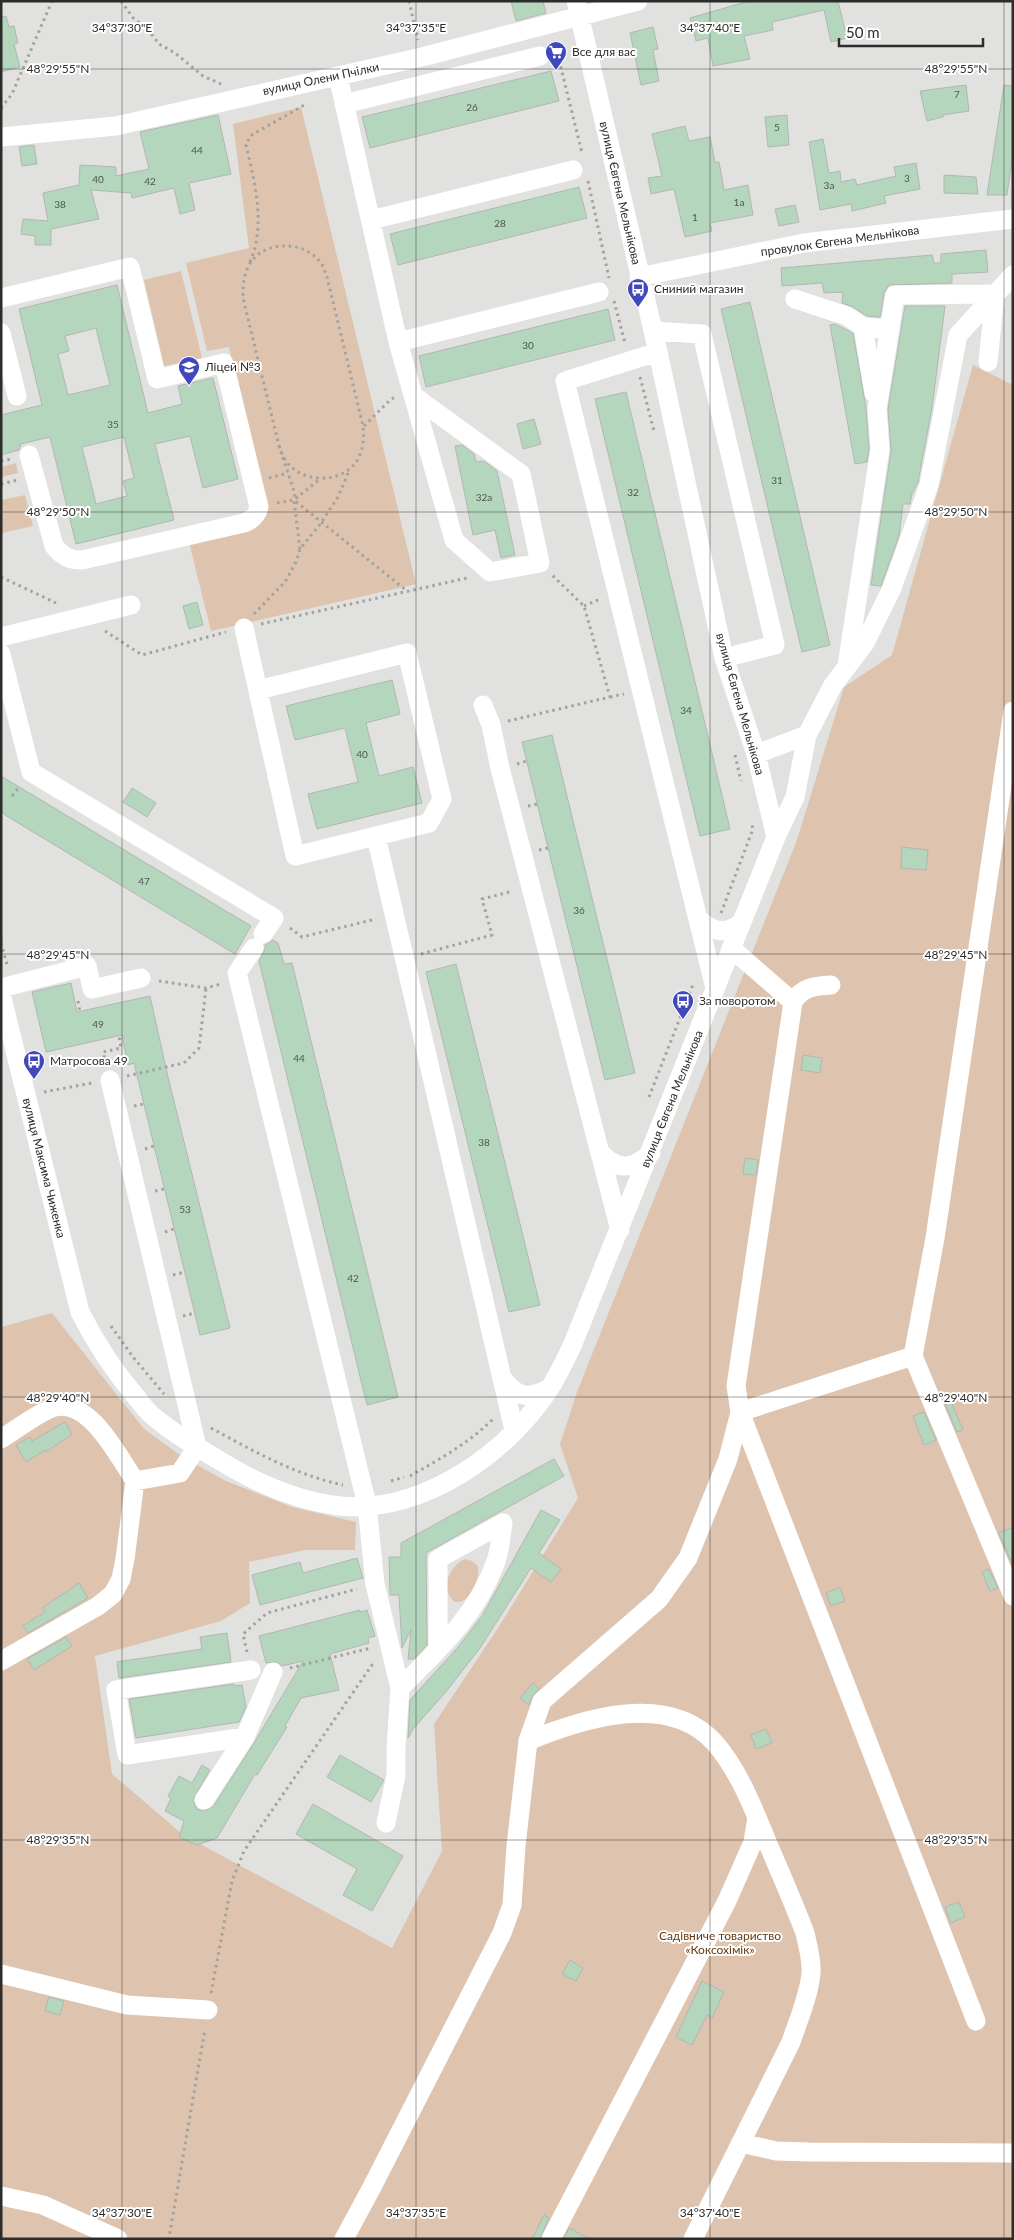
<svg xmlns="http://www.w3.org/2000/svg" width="1014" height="2240" font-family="Lato,sans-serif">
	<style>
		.green { fill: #dec3ae }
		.building { fill: #b4d6bc; stroke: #b3b6b4; fill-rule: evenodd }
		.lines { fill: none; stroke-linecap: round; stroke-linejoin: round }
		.path { stroke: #a2a2a0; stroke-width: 3; stroke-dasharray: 2.5 4; stroke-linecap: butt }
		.minor { stroke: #fff; stroke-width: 19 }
		.ticks { fill: none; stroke: #2c2c2b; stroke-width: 1; stroke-opacity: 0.45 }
		.labels { text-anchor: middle; stroke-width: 4; stroke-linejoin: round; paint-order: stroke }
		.number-label { font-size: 10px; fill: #4e564f }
		.poi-label { font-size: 12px; fill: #2c2c2b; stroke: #fff; text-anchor: start }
		.street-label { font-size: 12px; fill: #2c2c2b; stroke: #fff }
		.park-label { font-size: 12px; fill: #64390e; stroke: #fff }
		.ticks-label { font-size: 12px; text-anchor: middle; fill: #2c2c2b; stroke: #fff; stroke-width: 4; stroke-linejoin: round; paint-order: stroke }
	</style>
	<rect width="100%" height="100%" fill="#e1e2df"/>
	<path class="green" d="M301 107 416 584 211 631 189 542 265 507 229 347 207 351 186 263 249 248 233 124Z
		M181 271 202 358 164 366 144 280Z
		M973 365 1013 385V2239H1V1327L52 1313 144 1429 184 1458 226 1481 292 1507 356 1522 355 1550H305L249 1562 250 1603 221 1621 95 1656 112 1774 182 1834 392 1948 442 1851 434 1724 500 1625 578 1498 560 1444 577 1392 797 840 844 687 892 655Z
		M16 463 18 473 1 477V467Z
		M25 495 33 526 2 533 1 500Z
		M465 1559 472 1561 478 1566C480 1580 471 1604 455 1602 439 1590 449 1566 465 1559Z"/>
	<path class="building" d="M511 1H543L546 13 516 21Z
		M749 1H838L847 38 831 42 824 10 772 22 773 30 744 36 750 59 713 66 708 38 696 41 690 18Z
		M6 16 9 27 14 26 18 43 14 44 20 67 1 72V17Z
		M653 27 658 49 653 50 659 81 641 85 630 33Z
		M551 71 559 101 370 148 362 117Z
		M966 85 969 111 943 115V117L927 121 920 91Z
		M1004 85 1013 86V152L1007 195H987Z
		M218 115 231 174 189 183 195 210 180 214 174 188 132 198 131 193 91 190 99 219 51 229V245H35V236L21 234 23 219 48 221 43 193 79 185 80 165 116 167V176L149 169 140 132Z
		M787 115 789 145 768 147 765 117Z
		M685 126 689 141 710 137 715 162H719L724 190 748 185 753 215 710 223 712 231 685 237 674 189 651 194 648 178 662 176 652 134Z
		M823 139 829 173 840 171 841 182 855 179 857 185 896 176 894 167 916 163 920 189 884 196 886 203 852 211 851 204 820 210 809 142Z
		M34 145 37 164 22 166 19 147Z
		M944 175 976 177 978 194 944 193Z
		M579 187 587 218 398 265 390 234Z
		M795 205 799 222 779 226 775 209Z
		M986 250 988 272 952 274V283L889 285 884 293 880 317 867 316 853 307 842 303 843 292 824 293 822 283 782 286 781 268 932 255 934 263H941V254Z
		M117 285 148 413 182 404 178 386 213 378 238 479 203 488 190 436 155 444 174 520 76 544 50 437 21 444 19 450 1 455V415L42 405 19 309ZM96 328 110 385 68 395 58 354 69 351 65 336ZM124 437 134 478 123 481 127 496 96 504 82 447Z
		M750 302 830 645 802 652 721 309Z
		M905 306H945L932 408 918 482 912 494 910 504H903L899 536 881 586 871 585 891 451 888 409Z
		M608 309 615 340 426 387 419 356Z
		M835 324 853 333 866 408 869 449 867 462 855 464 830 325Z
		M626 392 730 829 700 836 595 399Z
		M534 419 541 444 523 449 517 424Z
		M462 445 474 454 476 462 484 461 497 471 515 555 501 558 495 530 473 535 455 446Z
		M197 602 203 625 189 629 183 606Z
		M392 680 400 714 366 723 379 776 413 767 422 803 317 829 308 794 358 782 345 728 295 740 286 706Z
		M552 735 635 1073 605 1080 522 742Z
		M1 776 251 926 235 954 5 815 1 811Z
		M132 788 156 803 147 817 123 802Z
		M902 847 928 850 926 870 901 868Z
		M273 940 278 943 284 964 292 963 398 1397 367 1405 259 961 265 949V945Z
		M456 964 540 1305 509 1312 426 972Z
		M71 983 77 1012 150 996 168 1077 230 1328 200 1335 134 1063 128 1065 122 1035 46 1052 32 992Z
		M803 1055 822 1058 820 1073 801 1070Z
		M745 1158 758 1160 756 1175 743 1174Z
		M951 1401 963 1430 957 1432 945 1404Z
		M924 1412 936 1440 924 1445 913 1416Z
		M65 1422 72 1434 46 1452 45 1450 26 1462 16 1445 30 1437 32 1441Z
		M554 1459 564 1476 426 1553 427 1645 414 1659H408L411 1630 402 1648 399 1595H390L389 1557H401V1543Z
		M541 1510 560 1520 539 1553 561 1569 551 1582 531 1568 480 1648 445 1693 413 1729 408 1738 410 1700 458 1647 482 1616Z
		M1013 1527V1566L999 1533Z
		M357 1558 363 1578 260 1605 252 1575 300 1562 303 1573Z
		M989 1569 998 1588 990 1591 982 1572Z
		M79 1583 88 1598 28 1633 23 1626 45 1612 42 1608Z
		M840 1587 845 1601 831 1606 826 1593Z
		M360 1610V1612L367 1610 375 1636 368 1638 369 1643 330 1654 339 1690 301 1698 285 1726 287 1727 257 1775 255 1774 217 1838 197 1845 179 1837 184 1821 165 1811 171 1798 168 1796 179 1776 192 1783 202 1765 210 1770 193 1800 197 1809 203 1811 213 1807 254 1743 303 1661 282 1666 277 1662 266 1663 259 1636Z
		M227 1633 231 1662 119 1678 117 1662 202 1649 200 1637Z
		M66 1637 72 1646 34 1670 27 1659Z
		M533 1683 539 1689 532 1697 529 1705 520 1698Z
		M234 1684 235 1686 242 1685 246 1707 239 1722 136 1738 129 1699Z
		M766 1729 772 1743 756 1749 751 1735Z
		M340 1755 384 1780 371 1802 327 1777Z
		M313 1804 403 1856 372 1911 343 1895 357 1869 296 1834Z
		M959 1902 965 1917 951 1923 945 1907Z
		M570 1960 583 1968 576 1981 562 1974Z
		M702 1981 724 1992 712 2018 707 2015 692 2045 676 2037Z
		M49 1997 64 2001 60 2015 45 2011Z
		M544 2215 549 2218 540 2239H532Z
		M569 2228 590 2239H564Z"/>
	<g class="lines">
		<path class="path" d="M121 1 134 19 147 28 159 44 175 53 203 76 221 84
			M409 1 418 40
			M559 60 582 153
			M1 108 12 94 52 1
			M588 181 609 278
			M250 262C266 225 255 183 246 145L250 136 306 104
			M614 301 625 343
			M640 377 654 431
			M364 426 391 399 396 397
			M279 446C281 451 283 457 286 461 303 485 346 484 359 457 364 446 364 437 363 426L327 277C325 273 324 267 321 263 304 239 261 240 248 267 243 278 243 287 243 298L279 446 295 494 294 500
			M1 461 11 459
			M269 478 288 473
			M1 484 18 480
			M277 503 294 500 320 479
			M300 549 294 500 407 591
			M1 577 56 603
			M584 606 600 599
			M254 614 285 582 296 562 300 549 321 523 338 497 349 471
			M261 624 467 578
			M105 631 142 655 226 632
			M610 697 624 694
			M508 721 610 697 584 606 552 575
			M735 755 741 781
			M517 764 527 761
			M12 796 20 786
			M528 806 537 804
			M1 812H2
			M539 850 548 848
			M721 913 753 829 752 825
			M290 928 302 937 376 919
			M1 943 8 968
			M421 954 492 935 482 899 513 891
			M159 981 206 988 221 984
			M78 1001 80 1012
			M106 1064 103 1052 121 1048 119 1036
			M127 1076 184 1063 199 1048 206 988
			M44 1092 92 1083
			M649 1097 694 982
			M134 1106 144 1104
			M145 1149 154 1146
			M155 1191 164 1189
			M165 1232 174 1229
			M173 1275 185 1272
			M183 1316 195 1313
			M111 1326 133 1357 164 1394
			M211 1428C253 1451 296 1475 343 1485
			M410 1476C440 1459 469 1443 493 1419
			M391 1481 404 1477
			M247 1652 243 1634 267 1613 357 1589
			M290 1668 371 1648
			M211 1993 232 1881 244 1851 374 1662
			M167 2239 169 2238 205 2029"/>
		<path class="minor" d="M338 76 398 342 454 540 490 572 540 563 521 474 415 397
			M344 104 540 56
			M1 137 116 126 422 57 638 1
			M371 220 573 170
			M639 277 804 243 1013 219
			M1 298 130 267 157 379 224 363 259 507C257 516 252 520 244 523L82 560C69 560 62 556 54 546L29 455
			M795 299 847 316 863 327
			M653 331 702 334 775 645 724 658
			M1 333 17 396
			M398 342 599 292
			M658 352 565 381 715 988
			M874 393 863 327 890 329
			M244 628 295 856 429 823 442 799 407 653 258 690
			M1 637 131 605
			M1 654 31 772 274 918 263 934
			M847 666 880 449 877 409 895 295 995 294 988 362
			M483 705 491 725 500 768 620 1230
			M756 754 807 735 833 685 865 643 892 588 929 485 958 335 1013 275
			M376 836 514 1430
			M776 837 795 797 807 735
			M698 918C711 932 726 936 742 922
			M254 948 237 973 367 1505 375 1584 400 1688 396 1747V1775L386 1823
			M1 988 87 966 92 989 141 978
			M1 994 80 1312C96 1344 114 1371 136 1397 142 1404 147 1412 154 1417 173 1433 195 1446 217 1459 254 1482 296 1501 340 1506 423 1514 511 1452 553 1383 560 1371 566 1358 572 1346L776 837 756 754 724 658 658 352 576 1
			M793 1002C802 987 815 986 831 985
			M599 1151C616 1171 633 1170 651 1153
			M913 1356 1013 1596
			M502 1378C517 1397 526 1400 548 1389
			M1 1439C14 1431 42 1410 55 1407 90 1399 118 1456 135 1481
			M1 1661 98 1606 113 1594 121 1579 125 1559 135 1481 180 1473 197 1447 110 1080
			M251 1670 116 1690 127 1755 245 1737 273 1672
			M400 1688C439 1649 475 1617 495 1564 500 1552 501 1536 503 1523L438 1559V1649
			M528 1741C582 1719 667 1691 714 1742 738 1769 752 1805 766 1839 779 1870 793 1901 805 1933 808 1946 812 1960 811 1973 809 1996 798 2021 791 2042L693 2239
			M204 1800 245 1737
			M1 1974 127 2005 208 2010
			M976 2021 740 1412 913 1356 935 1238 1013 711
			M741 2143 776 2151 809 2152 1013 2153
			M1 2196 43 2205 118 2239
			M344 2239 372 2187 502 1933 512 1905 516 1846 528 1741 542 1701 659 1599 688 1558 728 1459 740 1412 736 1386 793 1002 731 948
			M551 2239 727 1901 753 1842 757 1817"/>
	</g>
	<path class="ticks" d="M122 1V2239M416 1V2239M710 1V2239M1004 1V2239M1 69H1013M1 512H1013M1 954H1013M1 1397H1013M1 1840H1013"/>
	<defs>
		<g id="supermarket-pin" transform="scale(1.125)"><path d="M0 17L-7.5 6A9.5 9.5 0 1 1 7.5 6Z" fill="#4148bc" stroke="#fff"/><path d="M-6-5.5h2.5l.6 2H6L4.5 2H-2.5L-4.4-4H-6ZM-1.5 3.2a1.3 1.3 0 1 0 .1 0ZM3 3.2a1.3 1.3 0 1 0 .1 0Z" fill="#fff"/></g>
		<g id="bus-pin" transform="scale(1.125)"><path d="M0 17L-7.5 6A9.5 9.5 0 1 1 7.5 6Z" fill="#4148bc" stroke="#fff"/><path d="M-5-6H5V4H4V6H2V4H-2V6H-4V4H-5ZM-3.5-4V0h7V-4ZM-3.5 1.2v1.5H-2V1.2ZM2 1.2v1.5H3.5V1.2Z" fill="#fff"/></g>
		<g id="school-pin" transform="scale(1.125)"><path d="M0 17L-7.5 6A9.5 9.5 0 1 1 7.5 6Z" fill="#4148bc" stroke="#fff"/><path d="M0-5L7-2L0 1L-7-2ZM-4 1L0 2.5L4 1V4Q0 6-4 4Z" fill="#fff"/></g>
	</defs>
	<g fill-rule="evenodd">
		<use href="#supermarket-pin" x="556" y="52"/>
		<use href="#bus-pin" x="638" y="289"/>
		<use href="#school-pin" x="189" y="367"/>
		<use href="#bus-pin" x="683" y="1001"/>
		<use href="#bus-pin" x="34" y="1061"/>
	</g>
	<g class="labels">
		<g class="number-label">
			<text x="957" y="98">7</text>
			<text x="472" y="111">26</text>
			<text x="777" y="131">5</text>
			<text x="197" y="154">44</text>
			<text x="907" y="182">3</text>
			<text x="98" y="183">40</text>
			<text x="150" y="185">42</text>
			<text x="829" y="189">3а</text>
			<text x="739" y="206">1а</text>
			<text x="60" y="208">38</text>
			<text x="695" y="221">1</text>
			<text x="500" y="227">28</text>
			<text x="528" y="349">30</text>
			<text x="113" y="428">35</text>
			<text x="777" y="484">31</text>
			<text x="633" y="496">32</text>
			<text x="484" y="501">32а</text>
			<text x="686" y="714">34</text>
			<text x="362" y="758">40</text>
			<text x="144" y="885">47</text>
			<text x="579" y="914">36</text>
			<text x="98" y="1028">49</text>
			<text x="299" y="1062">44</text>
			<text x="484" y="1146">38</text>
			<text x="185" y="1213">53</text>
			<text x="353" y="1282">42</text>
		</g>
		<g class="poi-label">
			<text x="572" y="56">Все для вас</text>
			<text x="654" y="293">Сниний магазин</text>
			<text x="205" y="371">Ліцей №3</text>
			<text x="699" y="1005">За поворотом</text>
			<text x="50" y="1065">Матросова 49</text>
		</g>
		<g class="street-label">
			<text transform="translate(321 79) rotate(-12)" y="4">вулиця Олени Пчілки</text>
			<text transform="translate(620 193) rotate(77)" y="4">вулиця Євгена Мельнікова</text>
			<text transform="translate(840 241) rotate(-8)" y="4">провулок Євгена Мельнікова</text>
			<text transform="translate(740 704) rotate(74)" y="4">вулиця Євгена Мельнікова</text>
			<text transform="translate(672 1099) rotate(-68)" y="4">вулиця Євгена Мельнікова</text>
			<text transform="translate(44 1168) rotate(76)" y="4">вулиця Максима Чиженка</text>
		</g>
		<g class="park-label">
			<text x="720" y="1940">Садівниче товариство<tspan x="720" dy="14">«Коксохімік»</tspan></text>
		</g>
	</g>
	<g class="ticks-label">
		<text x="122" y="32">34°37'30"E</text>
		<text x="416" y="32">34°37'35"E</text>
		<text x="710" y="32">34°37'40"E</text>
		<text x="58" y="73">48°29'55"N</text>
		<text x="956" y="73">48°29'55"N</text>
		<text x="58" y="516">48°29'50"N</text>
		<text x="956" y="516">48°29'50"N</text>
		<text x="58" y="959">48°29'45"N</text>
		<text x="956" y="959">48°29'45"N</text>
		<text x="58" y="1402">48°29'40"N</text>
		<text x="956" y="1402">48°29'40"N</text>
		<text x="58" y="1844">48°29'35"N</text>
		<text x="956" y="1844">48°29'35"N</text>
		<text x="122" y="2217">34°37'30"E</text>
		<text x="416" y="2217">34°37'35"E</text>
		<text x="710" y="2217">34°37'40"E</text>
	</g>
	<rect width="1014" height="2240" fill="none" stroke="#2c2c2b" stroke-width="5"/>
	<path d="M839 38v8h144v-8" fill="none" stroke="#2c2c2b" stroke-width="2.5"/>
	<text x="846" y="38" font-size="15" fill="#2c2c2b" stroke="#ffffff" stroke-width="4" paint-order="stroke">50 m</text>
</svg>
